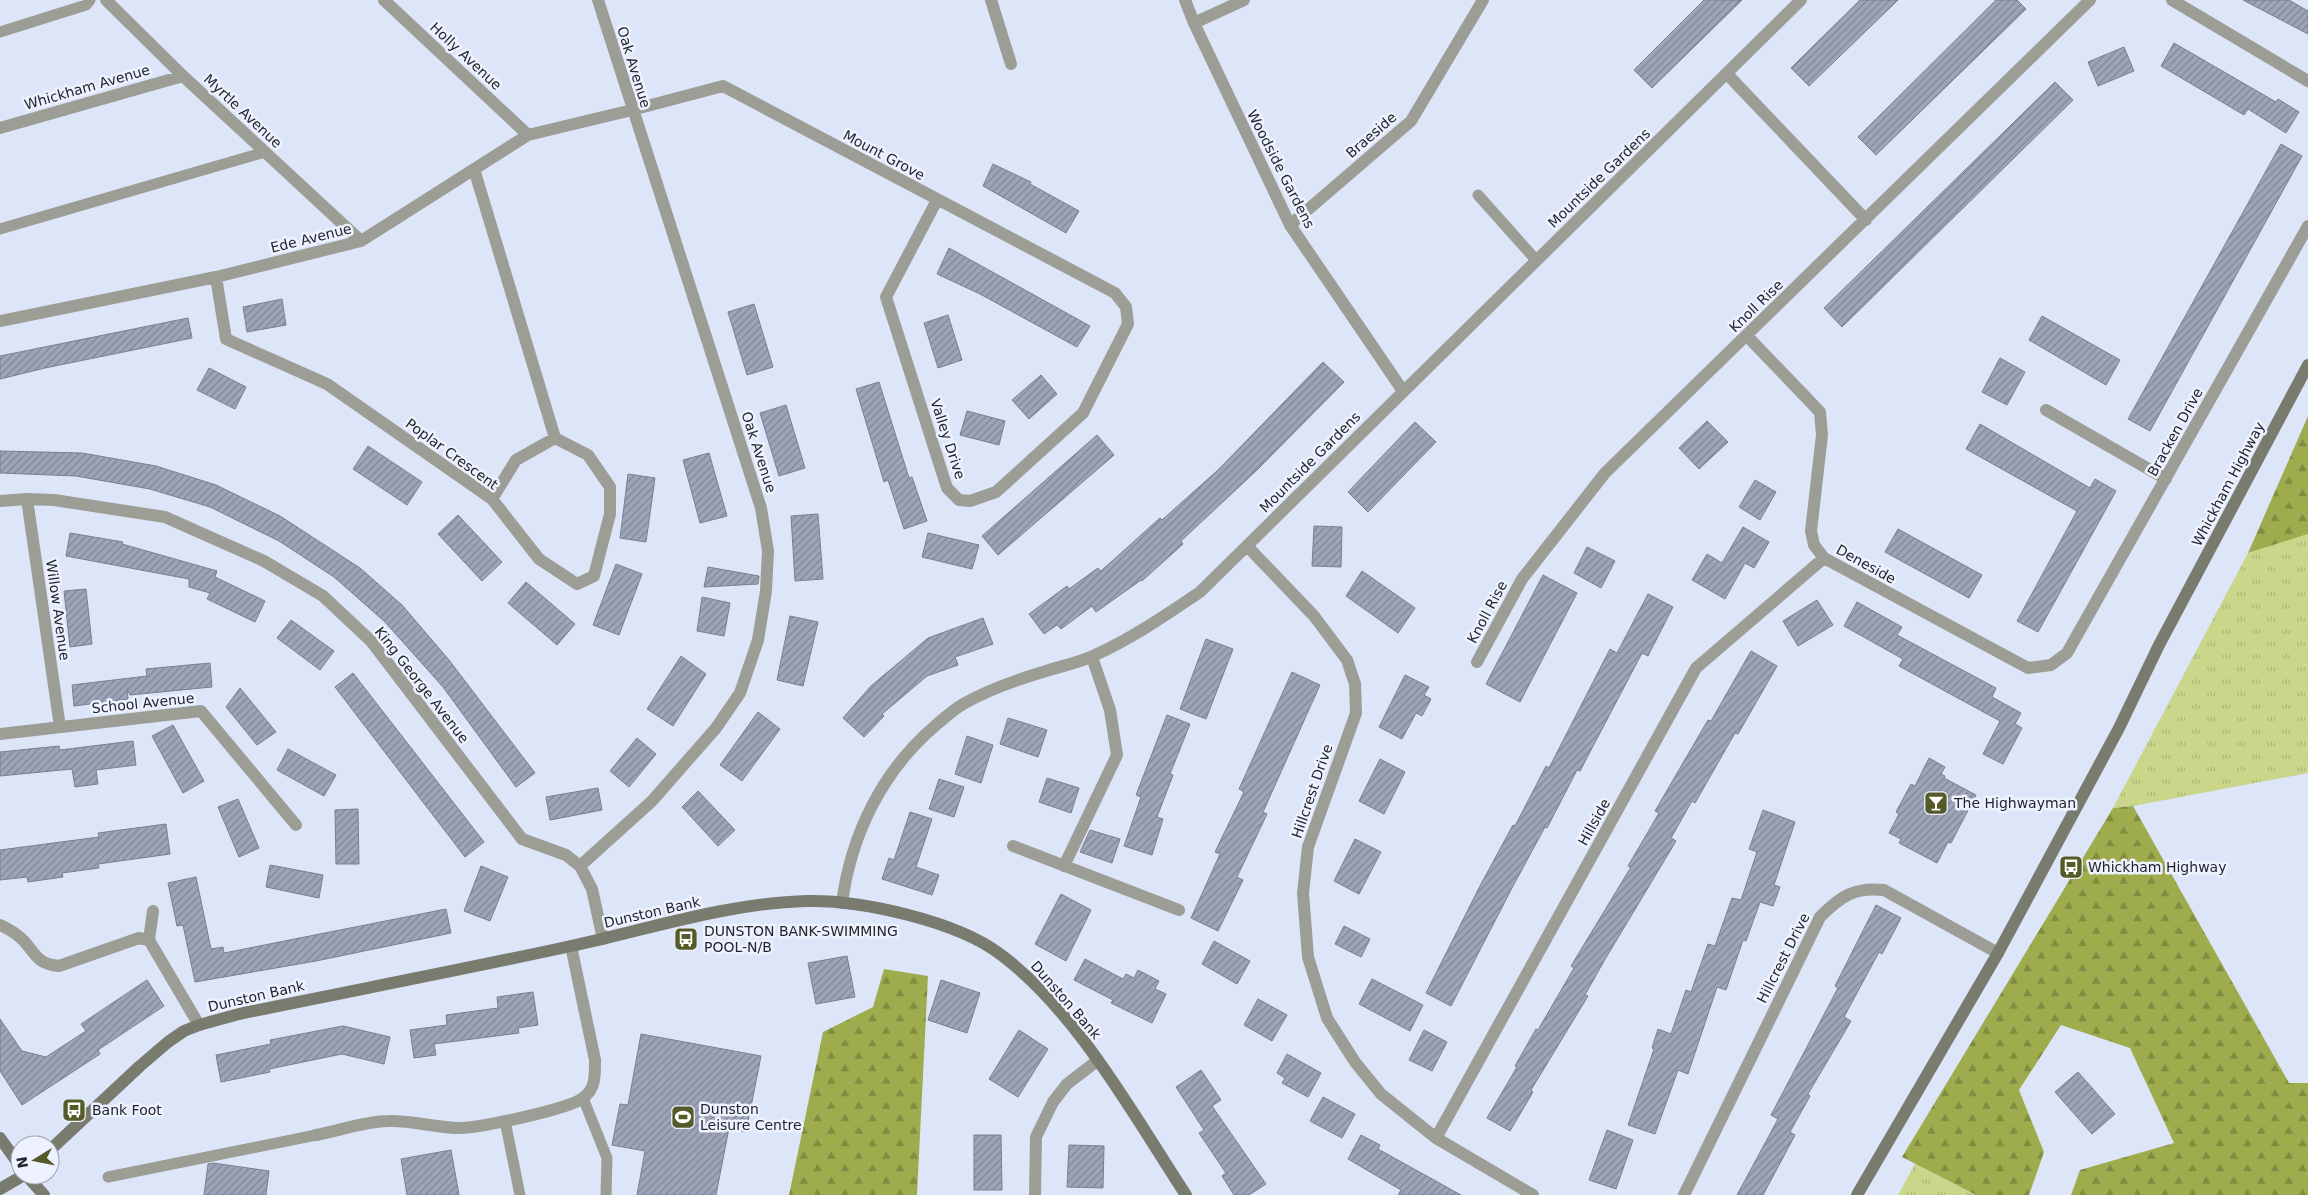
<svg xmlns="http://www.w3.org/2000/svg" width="2308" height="1195" font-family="'DejaVu Sans',sans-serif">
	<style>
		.grass { fill: url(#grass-tufts) }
		.forest { fill: url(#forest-firs) }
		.building { fill: url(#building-hatch); stroke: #787f91 }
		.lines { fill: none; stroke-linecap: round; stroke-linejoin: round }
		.lane { stroke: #9c9d95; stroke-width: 11 }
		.street { stroke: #9c9d95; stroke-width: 12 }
		.secondary { stroke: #787b6e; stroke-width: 12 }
		.labels { text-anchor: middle; stroke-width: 5; stroke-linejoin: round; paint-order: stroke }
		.street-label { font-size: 14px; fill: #22252d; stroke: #eef2ff }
		.poi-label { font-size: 14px; fill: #22252d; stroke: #eef2ff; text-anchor: start }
	</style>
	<defs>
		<pattern id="grass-tufts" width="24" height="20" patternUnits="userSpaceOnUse" patternTransform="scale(1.25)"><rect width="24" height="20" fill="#cad689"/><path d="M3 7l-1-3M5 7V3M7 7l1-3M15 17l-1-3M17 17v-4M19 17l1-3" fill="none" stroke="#adb877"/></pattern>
		<pattern id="forest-firs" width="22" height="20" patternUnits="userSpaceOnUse" patternTransform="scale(1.25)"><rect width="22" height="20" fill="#9fac4e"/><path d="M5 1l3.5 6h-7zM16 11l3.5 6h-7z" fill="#818c41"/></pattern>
		<pattern id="building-hatch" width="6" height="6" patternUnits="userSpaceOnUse" patternTransform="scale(1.25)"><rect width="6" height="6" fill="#9ea5b8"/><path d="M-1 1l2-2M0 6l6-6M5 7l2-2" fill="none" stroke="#808696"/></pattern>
	</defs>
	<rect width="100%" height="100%" fill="#dde5f9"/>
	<path class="grass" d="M2308 534V773L2133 806 2113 808 2248 553Z
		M1915 1164 1976 1195H1898Z"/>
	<path class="forest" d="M2308 416V534L2248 553Z
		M2133 806 2289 1083H2308V1195H2071L2080 1170 2174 1143 2130 1048 2061 1025 2019 1090 2044 1152 2029 1195H1976L1902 1157 2113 808Z
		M884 969 928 976 917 1195H789L823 1032 873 1007Z"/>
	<path class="building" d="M1704 0H1742L1652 88 1634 70Z
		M1860 0H1898L1809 86 1791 68Z
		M1996 0H2017L2026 9 1876 155 1858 137Z
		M2243 0H2289L2308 11V34Z
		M2174 43 2276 102 2278 99 2299 112 2286 133 2248 109 2244 115 2161 66Z
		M2124 47 2134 71 2098 86 2088 62Z
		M2055 82 2073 100 1842 327 1824 308Z
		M2281 144 2302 156 2150 431 2128 419Z
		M993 164 1031 182 1030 184 1079 211 1066 233 983 186Z
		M949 248 1090 326 1077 347 980 294 937 274Z
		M282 299 286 325 247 332 243 307Z
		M754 304 773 367 747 375 728 312Z
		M948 315 962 360 938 368 924 323Z
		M2042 316 2120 360 2106 385 2029 340Z
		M188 318 192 338 45 368 0 379V356Z
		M2000 358 2025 372 2007 405 1982 392Z
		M1323 362 1344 382 1257 470 1181 541 1183 544 1142 581 1141 580 1096 612 1092 606 1061 629 1057 625 1044 634 1029 614 1067 586 1069 589 1098 568 1101 571 1160 518 1162 520 1218 470Z
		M209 368 246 387 235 409 197 390Z
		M1041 375 1057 394 1029 419 1012 400Z
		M879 382 909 478 912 477 927 521 904 529 888 480 884 482 856 389Z
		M786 405 805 468 779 476 760 413Z
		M967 411 1005 421 999 445 960 435Z
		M1707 421 1728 442 1699 469 1679 448Z
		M1415 422 1436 442 1368 512 1348 492Z
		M1980 424 2090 488 2095 479 2116 491 2038 632 2017 621 2077 511 1966 449Z
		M1097 435 1114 455 998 555 982 536Z
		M368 446 422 482 407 505 353 469Z
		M0 451 82 453 156 466 216 485 280 516 360 568 402 605 449 660 535 773 516 787 443 687 385 622 334 577 279 541 210 507 150 489 76 476 0 473Z
		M709 453 727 516 700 523 683 460Z
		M628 474 655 478 646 542 620 538Z
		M1755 480 1776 492 1760 520 1739 507Z
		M818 514 823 579 795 581 791 516Z
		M458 515 502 562 482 581 438 534Z
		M1314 526 1342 527 1341 567 1312 566Z
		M1743 527 1769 542 1754 568 1745 563 1725 599 1692 580 1707 554 1722 563Z
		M1898 529 1982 575 1969 598 1885 552Z
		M70 533 123 542 122 544 217 571 215 577 265 601 255 622 207 599 210 593 189 587V579L66 556Z
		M928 533 979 545 972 569 922 557Z
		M1587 547 1615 561 1601 588 1574 573Z
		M616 564 642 574 619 635 593 625Z
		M708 567 759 576 758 584 704 587Z
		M1362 571 1415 608 1398 633 1346 596Z
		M1543 575 1577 593 1520 702 1486 684Z
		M526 582 575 624 557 645 508 603Z
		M86 589 92 644 70 647 64 591Z
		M1648 594 1673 607 1648 656 1642 653 1580 771 1577 770 1547 828 1545 827 1513 886 1451 1006 1426 993 1481 884 1513 825 1515 826 1546 766 1549 768 1610 649 1617 653Z
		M702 597 730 603 724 636 697 631Z
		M1817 600 1833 625 1798 646 1783 621Z
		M1857 602 1902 627 1897 635 1996 688 1992 697 2021 713 2015 724 2022 728 2003 764 1983 754 2000 721 1899 666 1903 659 1844 626Z
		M790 616 818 622 803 686 777 680Z
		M983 618 993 644 955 657 958 665 927 676 882 714 884 716 864 737 843 718 871 686 928 638Z
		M291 620 334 651 320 670 277 638Z
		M1206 639 1233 649 1206 719 1180 709Z
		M1751 651 1777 666 1738 734 1735 733 1695 803 1692 801 1671 838 1676 841 1604 961 1585 995 1588 996 1531 1090 1533 1092 1510 1131 1487 1118 1517 1067 1515 1066 1536 1029 1538 1030 1574 968 1571 966 1631 867 1628 866 1659 813 1655 811 1708 720 1711 721Z
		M681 656 706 674 673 726 647 709Z
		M210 663 212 687 130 695 127 689 128 699 74 706 72 685 147 676 146 669Z
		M1292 672 1320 685 1263 812 1267 814 1237 877 1243 880 1218 931 1191 918 1220 854 1215 852 1244 792 1239 789Z
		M353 673 484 842 465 857 335 687Z
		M1405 675 1429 687 1424 695 1431 699 1422 716 1416 713 1402 739 1379 727Z
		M240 688 276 732 257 745 226 707Z
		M758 712 780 729 742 781 720 765Z
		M1167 715 1190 724 1170 774 1173 775 1157 817 1163 819 1152 855 1124 846 1141 797 1136 795Z
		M1008 718 1047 730 1038 757 1000 744Z
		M173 725 204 781 183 793 152 736Z
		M967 736 993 745 981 783 955 774Z
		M637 738 656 754 629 787 610 771Z
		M133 741 136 765 96 770 98 784 75 787 72 769 0 776V752L59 746 60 750Z
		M288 749 336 775 324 796 277 770Z
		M1929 758 1945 767 1941 774 1945 776 1944 778 1976 795 1951 843 1948 842 1937 863 1899 843 1901 839 1889 833 1899 814 1896 812 1911 784 1915 786Z
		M1380 759 1405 772 1384 814 1359 801Z
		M1047 778 1079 788 1071 813 1039 802Z
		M939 779 964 787 954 817 929 809Z
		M598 788 602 810 550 820 546 797Z
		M698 791 735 830 718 846 682 807Z
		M238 799 259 848 239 857 218 807Z
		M358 809 359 864H336L335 810Z
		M1763 810 1795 822 1774 885 1780 887 1773 906 1760 902 1746 941 1743 940 1726 990 1717 987 1688 1074 1678 1070 1655 1134 1628 1125 1654 1049 1652 1048 1658 1029 1671 1034 1686 990 1691 992 1708 944 1715 946 1732 898 1741 900 1757 852 1749 849Z
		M910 812 932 819 916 867 939 875 932 895 882 879 889 858 894 860Z
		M166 824 170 854 98 864 99 868 62 873 63 877 28 882 27 877 0 880V850L99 837 98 833Z
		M1090 830 1120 839 1112 863 1080 852Z
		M1355 839 1381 852 1359 894 1334 881Z
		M270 865 323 875 319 898 266 887Z
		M481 866 508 877 490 921 464 911Z
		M196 877 211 949 223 947 224 953 446 909 451 933 316 961 195 982 183 925 177 926 168 883Z
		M1061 894 1091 910 1066 961 1035 944Z
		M1876 905 1901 918 1882 954 1879 952 1844 1017 1851 1021 1808 1094 1810 1096 1790 1132 1795 1135 1763 1195H1737L1778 1119 1771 1115 1838 988 1835 986Z
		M1344 926 1370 939 1361 957 1335 944Z
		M1214 941 1250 961 1237 984 1202 964Z
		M847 956 855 997 816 1004 808 963Z
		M1085 959 1123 979 1126 974 1134 978 1138 970 1159 981 1155 989 1166 994 1152 1023 1111 1003 1113 1000 1074 980Z
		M1372 979 1423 1005 1410 1031 1359 1004Z
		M147 980 164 1006 98 1050 100 1054 22 1105 0 1071V1019L22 1051 46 1057 86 1031 81 1024Z
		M941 980 980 993 967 1033 928 1020Z
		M533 992 538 1025 518 1028 519 1033 434 1044 436 1055 414 1058 410 1030 447 1025 446 1015 498 1008 497 997Z
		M1258 999 1287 1015 1272 1041 1244 1025Z
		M343 1026 390 1037 384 1064 342 1054 269 1069 270 1072 221 1082 216 1055 271 1044 270 1040Z
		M1019 1030 1048 1049 1018 1097 989 1079Z
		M1424 1030 1447 1042 1432 1071 1409 1060Z
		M641 1034 761 1056 746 1132 729 1128 716 1195H637L645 1151 612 1145 620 1104 628 1105Z
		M1287 1054 1321 1073 1308 1097 1282 1083 1285 1078 1277 1073Z
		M1201 1070 1221 1100 1212 1106 1266 1184 1249 1195H1234L1222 1176 1226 1173 1199 1133 1204 1130 1176 1087Z
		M2078 1072 2115 1114 2092 1134 2055 1092Z
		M1323 1097 1355 1114 1342 1138 1310 1121Z
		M1607 1130 1633 1140 1616 1189 1589 1180Z
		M974 1135H1001L1002 1190H974Z
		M1361 1135 1380 1145 1378 1149 1461 1195H1398L1401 1190 1348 1159Z
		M1069 1145 1104 1146 1103 1188 1067 1187Z
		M451 1150 459 1195H407L401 1159Z
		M213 1163 269 1171 266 1195H204L208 1164Z"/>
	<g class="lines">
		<path class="lane" d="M0 32 86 5 90 0
			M1478 195 1536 260
			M0 229 265 152
			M583 1098 607 1158 606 1195
			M505 1121 520 1195
			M108 1177 316 1135"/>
		<path class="street" d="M106 0 183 76 361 241
			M384 0 528 135
			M991 0 1011 64
			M1185 0 1194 23 1290 225 1403 391
			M2172 0 2308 81
			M1194 23 1244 0
			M1727 74 1866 220
			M0 128 183 76
			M1290 225 1411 121 1483 0
			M216 277 226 339 327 384 492 499 539 559 577 584 594 576 610 514V487L588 455 555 438 474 169
			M0 321 216 277 361 241 528 135 632 110 723 86 1115 293 1126 307 1128 324 1083 413 996 492 970 501 959 500 947 488 886 297 937 200
			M1747 336 1820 412 1822 435 1811 531 1814 545 1824 558 2028 668 2051 665 2067 653 2308 226
			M2046 410 2166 479
			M27 499 60 727
			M492 499 516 460 555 438
			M0 501 27 499 54 500 165 517 264 561 323 596 371 641 522 839 566 855 580 866 592 889 603 939
			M1247 546 1314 616 1347 660 1355 684 1356 713 1308 847 1303 893 1308 957 1327 1018 1355 1062 1381 1094 1436 1138 1533 1195
			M1477 662 1522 579 1605 473 2090 0
			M0 734 201 711 296 825
			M1013 846 1179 910
			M580 866 652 801 716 728 740 693 758 640 766 591 768 551 761 508 598 0
			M1064 866 1117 755 1110 710 1092 657
			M842 903C851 835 882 771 935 726 944 718 954 709 965 703 990 689 1019 679 1046 671 1061 666 1078 663 1093 656 1131 639 1166 615 1200 592L1801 0
			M0 925C9 929 17 934 24 941 37 956 38 964 59 966L139 938 149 940 199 1025
			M149 940 153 911
			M316 1135C338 1131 366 1121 388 1121 412 1120 436 1128 460 1128 480 1128 569 1109 583 1098 596 1089 595 1074 595 1060L571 946
			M1436 1138 1696 668 1824 558
			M1035 1195 1036 1137 1053 1102 1067 1084 1097 1061
			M1684 1195 1820 917C1841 896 1854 887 1884 890L1998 953"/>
		<path class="secondary" d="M0 1138 20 1166
			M50 1150 140 1066 168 1042 184 1031 199 1025 239 1014C350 991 461 970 571 946 649 929 728 903 807 901 862 900 956 921 1000 954 1077 1011 1134 1116 1186 1195
			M26 1175 44 1195
			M0 1189 24 1175
			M1857 1195 1998 953 2119 728 2159 645 2308 365"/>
	</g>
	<defs>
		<g id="bar-square" transform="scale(1.25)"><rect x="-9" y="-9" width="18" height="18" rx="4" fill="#545b29" stroke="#eef2ff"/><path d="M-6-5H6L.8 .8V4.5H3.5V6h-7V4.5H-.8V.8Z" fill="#fff"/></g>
		<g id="bus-square" transform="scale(1.25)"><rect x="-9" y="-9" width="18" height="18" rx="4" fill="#545b29" stroke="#eef2ff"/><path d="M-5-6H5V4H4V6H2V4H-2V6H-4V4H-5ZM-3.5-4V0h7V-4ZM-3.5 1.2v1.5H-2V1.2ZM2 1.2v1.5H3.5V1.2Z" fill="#fff"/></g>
		<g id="stadium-square" transform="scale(1.25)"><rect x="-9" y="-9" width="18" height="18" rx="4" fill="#545b29" stroke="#eef2ff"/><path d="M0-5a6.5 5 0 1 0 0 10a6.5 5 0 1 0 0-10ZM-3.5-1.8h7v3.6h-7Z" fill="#fff"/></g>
	</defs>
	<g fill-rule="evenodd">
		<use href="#bar-square" x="1936" y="803"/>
		<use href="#bus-square" x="2071" y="867"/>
		<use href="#bus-square" x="686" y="939"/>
		<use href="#bus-square" x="74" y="1110"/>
		<use href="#stadium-square" x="683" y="1117"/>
	</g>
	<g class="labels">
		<g class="street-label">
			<text transform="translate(466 56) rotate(43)" y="5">Holly Avenue</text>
			<text transform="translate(634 67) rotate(73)" y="5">Oak Avenue</text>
			<text transform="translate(87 87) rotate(-16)" y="5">Whickham Avenue</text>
			<text transform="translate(243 111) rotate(43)" y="5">Myrtle Avenue</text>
			<text transform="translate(1371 135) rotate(-41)" y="5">Braeside</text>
			<text transform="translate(884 155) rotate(28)" y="5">Mount Grove</text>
			<text transform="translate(1281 169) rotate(63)" y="5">Woodside Gardens</text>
			<text transform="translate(1599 178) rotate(-44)" y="5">Mountside Gardens</text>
			<text transform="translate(311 238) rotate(-14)" y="5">Ede Avenue</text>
			<text transform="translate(1756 306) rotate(-44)" y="5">Knoll Rise</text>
			<text transform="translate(2175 432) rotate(-61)" y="5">Bracken Drive</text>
			<text transform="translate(948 439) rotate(72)" y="5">Valley Drive</text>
			<text transform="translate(759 452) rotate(72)" y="5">Oak Avenue</text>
			<text transform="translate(452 454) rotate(36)" y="5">Poplar Crescent</text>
			<text transform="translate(1310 462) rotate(-45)" y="5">Mountside Gardens</text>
			<text transform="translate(2228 484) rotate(-62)" y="5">Whickham Highway</text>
			<text transform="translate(1866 564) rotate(29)" y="5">Deneside</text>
			<text transform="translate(58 610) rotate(82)" y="5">Willow Avenue</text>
			<text transform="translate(1487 612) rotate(-62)" y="5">Knoll Rise</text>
			<text transform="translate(422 685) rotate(52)" y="5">King George Avenue</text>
			<text transform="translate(143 703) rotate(-6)" y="5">School Avenue</text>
			<text transform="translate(1312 791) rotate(-71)" y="5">Hillcrest Drive</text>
			<text transform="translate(1594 822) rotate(-61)" y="5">Hillside</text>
			<text transform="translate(652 912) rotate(-13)" y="5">Dunston Bank</text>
			<text transform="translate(1783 958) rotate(-63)" y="5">Hillcrest Drive</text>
			<text transform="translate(256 996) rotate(-13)" y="5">Dunston Bank</text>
			<text transform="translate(1066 1000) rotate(49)" y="5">Dunston Bank</text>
		</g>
		<g class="poi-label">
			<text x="1954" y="808">The Highwayman</text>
			<text x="2088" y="872">Whickham Highway</text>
			<text x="704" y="936">DUNSTON BANK-SWIMMING<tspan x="704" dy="16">POOL-N/B</tspan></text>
			<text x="700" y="1114">Dunston<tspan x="700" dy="16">Leisure Centre</tspan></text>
			<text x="92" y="1115">Bank Foot</text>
		</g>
	</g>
	<g transform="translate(35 1160) rotate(260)"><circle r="24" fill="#eef2ff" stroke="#9ca0ab"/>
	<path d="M0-4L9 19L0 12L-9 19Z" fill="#545b29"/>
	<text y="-8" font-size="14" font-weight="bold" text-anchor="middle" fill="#22252d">N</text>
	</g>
</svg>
